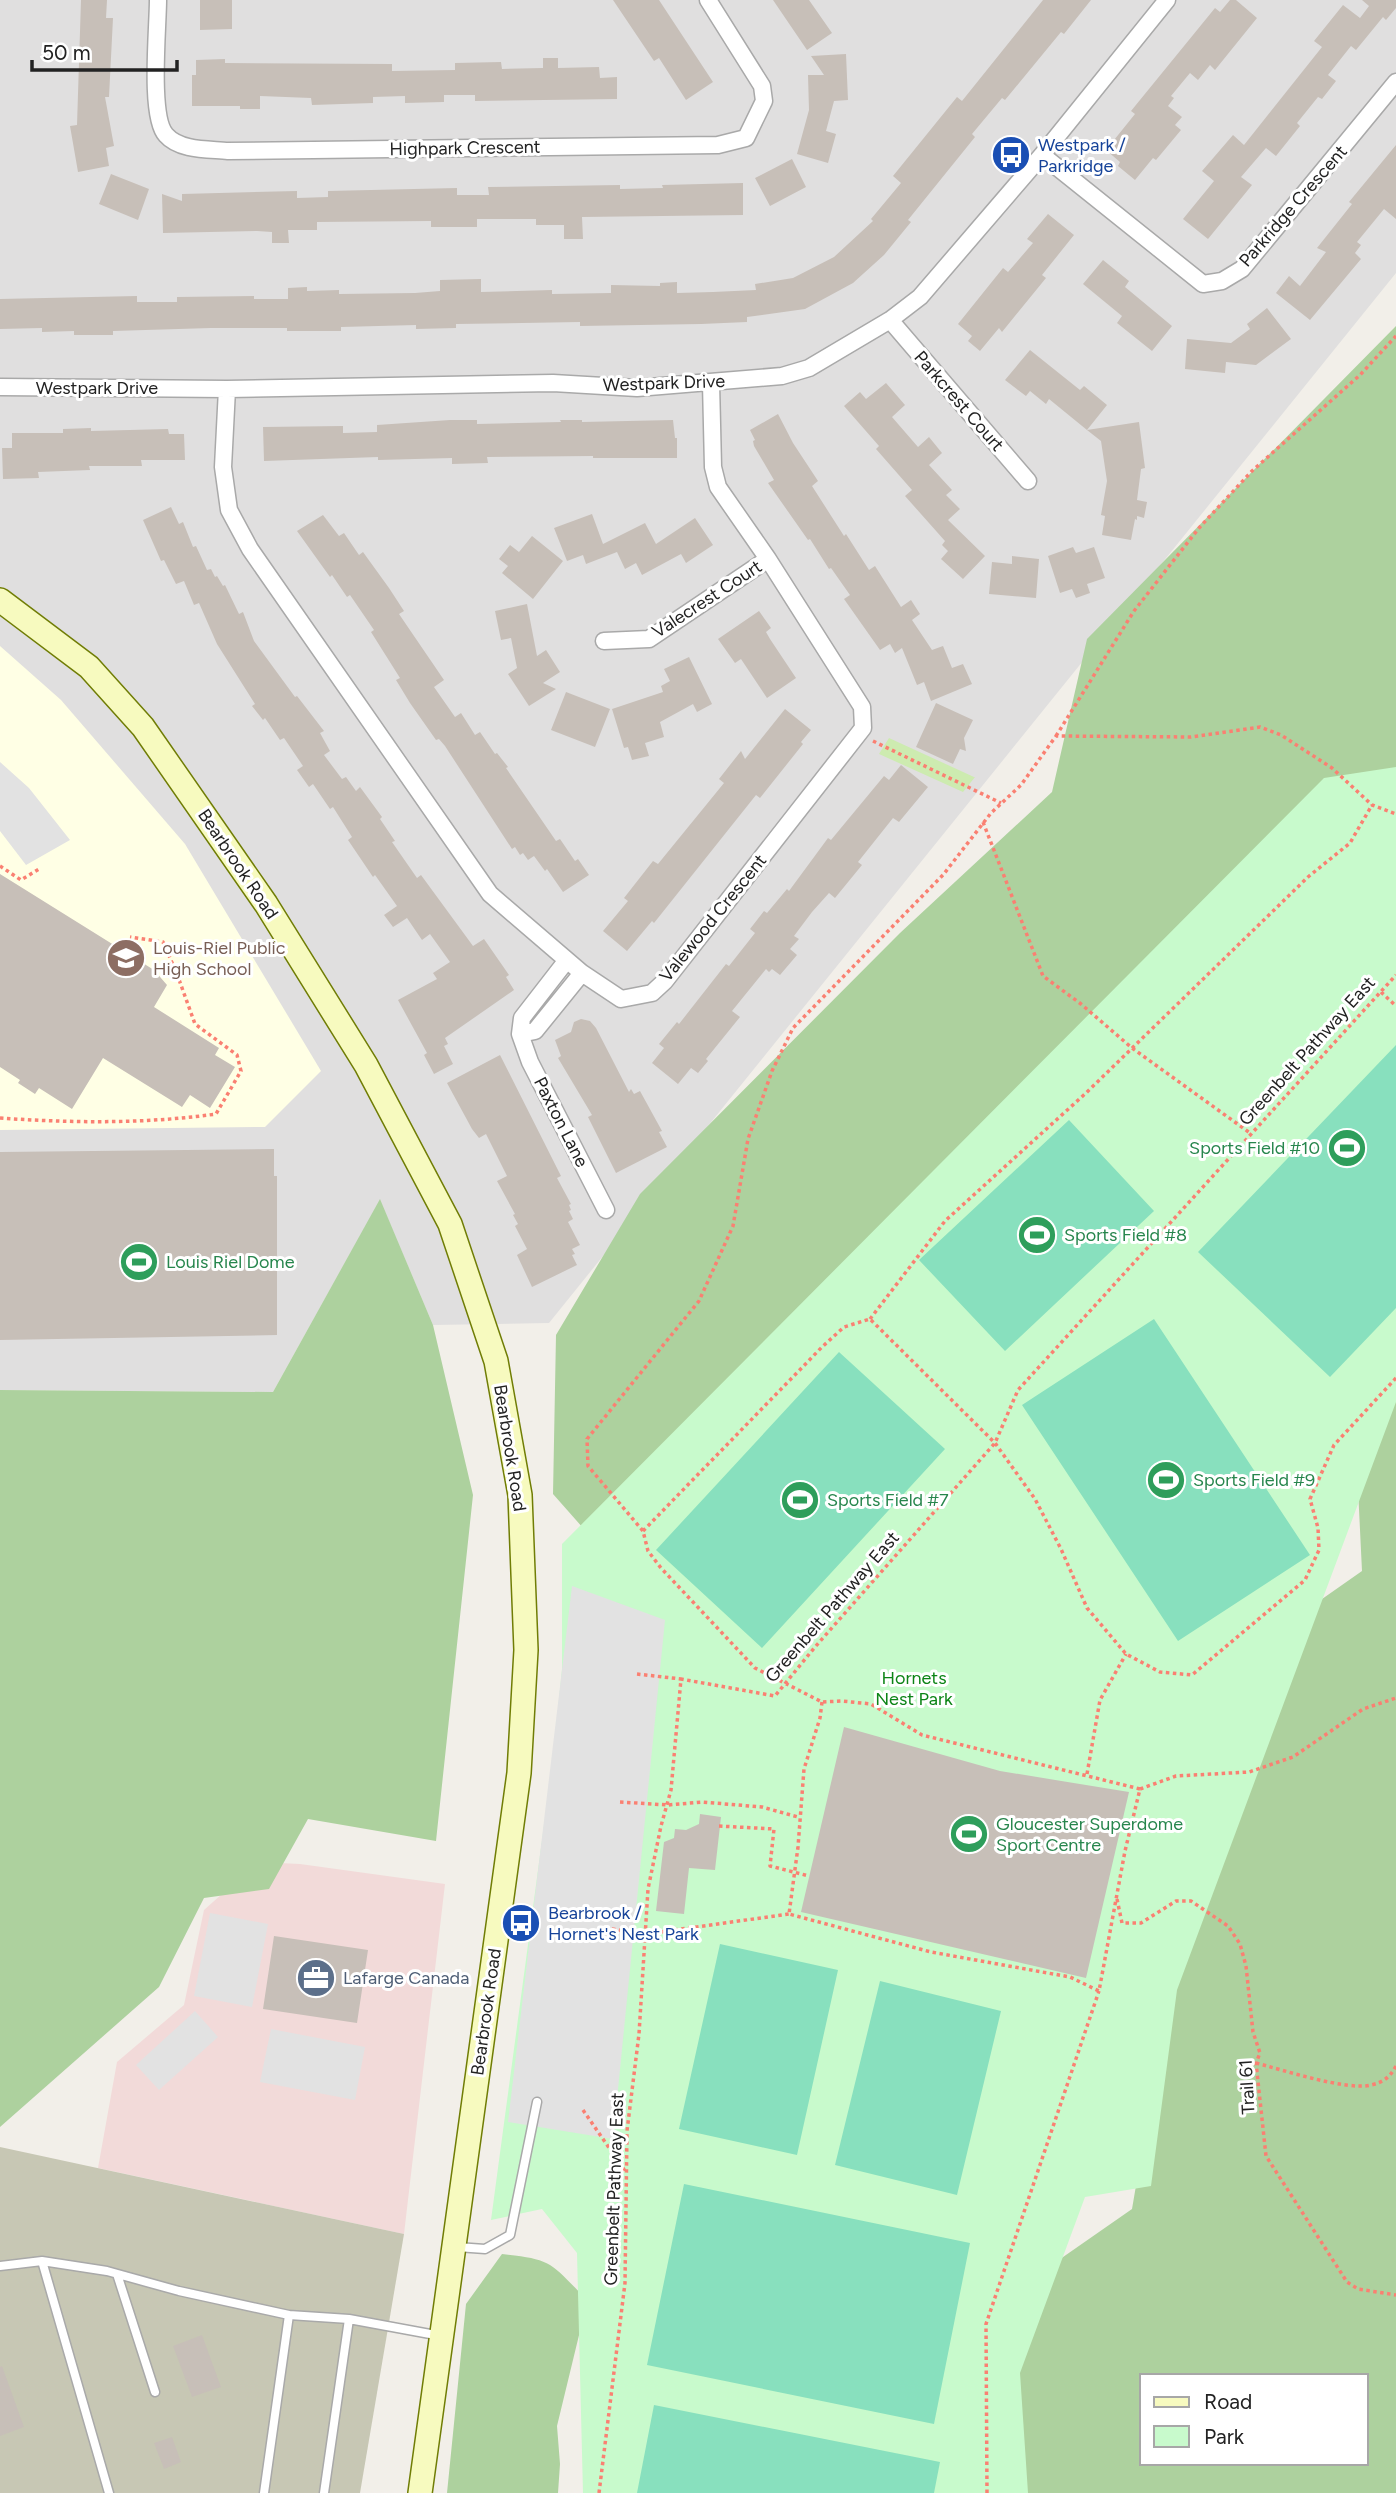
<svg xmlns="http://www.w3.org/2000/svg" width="1396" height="2493" font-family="Figtree,sans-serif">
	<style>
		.residential { fill: #e0dfdf }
		.commercial { fill: #f2dad9 }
		.education { fill: #ffffe5 }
		.construction { fill: #c7c7b4 }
		.grass { fill: #cdebb0 }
		.forest { fill: #add19e; fill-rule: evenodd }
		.park { fill: #c8facc }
		.pitch { fill: #88e0be }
		.parking { fill: #e2e2e2 }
		.building { fill: #c7bfb8 }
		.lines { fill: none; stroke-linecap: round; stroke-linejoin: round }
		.lane-casing { stroke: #a9a9a9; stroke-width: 11 }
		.street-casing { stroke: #a9a9a9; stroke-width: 19 }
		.secondary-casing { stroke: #707d05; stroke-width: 26 }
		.path { stroke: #fa8072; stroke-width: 3.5; stroke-dasharray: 3.5 3.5; stroke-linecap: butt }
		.lane { stroke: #fff; stroke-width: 8 }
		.street { stroke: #fff; stroke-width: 16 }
		.secondary { stroke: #f7fabf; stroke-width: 23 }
		.labels { text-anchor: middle; stroke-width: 6; stroke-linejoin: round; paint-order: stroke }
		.transit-label { font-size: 18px; fill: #164399; stroke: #fff; text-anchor: start }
		.street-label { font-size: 18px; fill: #222; stroke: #fff }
		.education-label { font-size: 18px; fill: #785e54; stroke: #fff; text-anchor: start }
		.leisure-label { font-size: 18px; fill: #27864d; stroke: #fff; text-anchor: start }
		.park-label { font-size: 18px; fill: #0c8416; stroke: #fff }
		.service-label { font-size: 18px; fill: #4e5e75; stroke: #fff; text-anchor: start }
	</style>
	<rect width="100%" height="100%" fill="#f2efe9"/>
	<path class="residential" d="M0 0H1396V273L549 1323 433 1325 380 1200 273 1392 0 1390Z"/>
	<path class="commercial" d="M258 1862 300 1864 445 1884 404 2234 98 2168 117 2062 184 2005 204 1910Z"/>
	<path class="education" d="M0 646 61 700 185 844 321 1071 265 1127 0 1130Z"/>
	<path class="construction" d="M0 2147 404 2234 360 2493H0Z"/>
	<path class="grass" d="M889 738 974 777H975L963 792 879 754Z"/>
	<path class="forest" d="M1396 326V800L606 1554 553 1494 556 1335 640 1194 900 933 1052 792 1087 639Z
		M380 1199 433 1325 473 1495 436 1841 308 1819 269 1889 204 1898 159 1987 0 2127V1390L273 1392Z
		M1396 1365V2493H1007L1020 2287 1132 2209 1161 2039 1188 1693 1362 1571 1355 1427ZM1142 2376H1366V2463H1142Z
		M502 2254C549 2259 550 2261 582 2295L580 2331 557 2426 560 2464 558 2493H447L466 2304Z"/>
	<path class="park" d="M1396 767V1402L1177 1990 1151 2186 1085 2197 1020 2373 1028 2493H583L577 2253 542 2209 491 2220 554 1751 562 1669V1544L1324 778Z"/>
	<path class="pitch" d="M1396 1045V1308L1330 1377 1198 1252Z
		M1069 1120 1154 1211 1005 1351 919 1260Z
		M1154 1319 1310 1555 1178 1641 1022 1405Z
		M839 1352 945 1449 762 1648 656 1550Z
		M720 1944 838 1970 797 2155 679 2129Z
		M880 1981 1001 2011 957 2195 835 2165Z
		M684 2184 970 2243 934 2424 647 2365Z
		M654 2405 940 2462 934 2493H637Z"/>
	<path class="parking" d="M0 762 29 788 70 840 26 865 0 831Z
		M572 1586 665 1620 613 2139 508 2122Z
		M210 1913 268 1924 252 2007 194 1996Z
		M195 2011 218 2037 159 2090 136 2065Z
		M271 2029 365 2047 355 2100 260 2082Z"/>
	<path class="building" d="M81 0H107L106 18H113L109 97H105L114 146 106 148 109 166 78 172 70 126 77 125Z
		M200 0H232V29L200 30Z
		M613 0H659L713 82 686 100 659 58 654 61Z
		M773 0H809L832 33 807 50Z
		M1043 0H1091L1064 34 1061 32 1005 100 1002 98 972 134 975 137 908 220 911 222 884 255 853 283 805 309 747 317V322L701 324 580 326V322L456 324V328L416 329V325L341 327V331H287V328H211L113 331V335H74V331L42 332V328L0 329V299L137 296V302H177V297L254 296V299H288V288L307 287V291L339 290V294L415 293 440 291V280L481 279V292L552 290V294L611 293V285L660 286V283L677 282V293L713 292 756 290 755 284 793 278 834 257 873 221 871 219 901 183 893 176 957 97 962 101Z
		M1230 0H1236L1257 18 1215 70 1210 65 1198 80 1190 73 1171 96 1174 98 1168 106 1182 117 1175 125 1181 130 1156 160 1153 158 1135 180 1118 166 1120 162 1106 150 1135 114 1131 111 1215 8 1220 12Z
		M1362 0H1396V8L1386 20 1383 17 1356 50 1351 46 1328 75 1336 81 1322 99 1318 97 1297 123 1300 126 1276 156 1266 148 1241 177 1252 185 1208 239 1183 219 1214 181 1202 171 1233 135 1244 145 1322 47 1314 41 1343 5 1360 18 1369 6Z
		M846 54 848 100 834 101 826 131 836 134 828 163 797 154 809 110 808 75H824L811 56Z
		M543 58H558V68L599 67 600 78 617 77V99L475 101V95H444V102L405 103V96L373 97V103L312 105 311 98 260 96V109H240V106H192V75H196V60L225 59V63L392 64V71L455 70V63L501 62 502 69 543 68Z
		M1396 145V219L1384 209 1357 242 1361 245 1355 253 1361 259 1310 320 1276 293 1289 276 1300 286 1326 252 1317 248 1352 204 1349 202Z
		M792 159 806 187 770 206 755 178Z
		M111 174 149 189 138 220 99 204Z
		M743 183V215L582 217 583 239H564V225H536V219H477V227H431V221L317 222V230H288L289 243H272V232L257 231 163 233 162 194 182 201V194L297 191V198L328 197V191L457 188V195H489L488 187 620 185V189L663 188 662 185Z
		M1048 214 1074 235 1042 275 1046 278 1002 332 999 328 980 351 968 341 972 336 958 324 1003 268 1008 272 1033 243 1027 239Z
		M1103 260 1129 281 1125 287 1172 326 1152 351 1117 323 1122 316 1083 284Z
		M1267 308 1291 339 1256 365 1226 362 1225 373 1185 369 1187 339 1231 343 1250 329 1247 324Z
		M1030 350 1080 390 1084 386 1107 405 1087 430 1049 399 1046 404 1030 391 1026 396 1005 380Z
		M886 383 905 405 892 417 918 447 929 437 942 453 929 465 952 490 946 495 960 509 948 520 985 556 963 579 941 559 948 551 942 545 945 541 905 496 912 490 876 449 879 446 844 406 860 392 866 399Z
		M778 414 793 443 818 481 812 486 844 536 846 534 869 570 875 566 901 607 911 600 920 614 912 620 932 650 943 646 952 668 963 664 972 684 931 701 924 682 917 685 902 648 895 653 890 644 880 650 844 599 850 595 831 568 829 569 810 539 808 540 768 483 774 480 754 446 753 441 755 440 750 430Z
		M450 420H477V424L561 422 560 420H582V422L673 420 675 438H677V458H593V456L487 457 488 463 452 464V458L378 460V457L264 461 263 427 343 426V433L377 432V425Z
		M1139 422 1145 468 1141 469 1137 500 1147 502 1144 518 1137 516V520L1135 519 1131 540 1102 535 1105 516 1101 515 1107 481 1101 441 1087 430Z
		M91 428V431L168 429 169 434H184L185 460H141L142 466H89L90 470 38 472 39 478 3 479 2 448H12V433H63V429Z
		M171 507 179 524 183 522 193 547 196 546 207 570 211 569 215 577 217 576 223 586 225 585 239 614 243 612 254 641 295 697 297 696 324 731 320 733 330 751 324 755 342 779 346 777 356 791 360 787 382 817 380 819 395 841 392 842 417 878 421 875 473 946 484 939 509 975 506 977 514 990 445 1038 448 1044 444 1046 453 1064 434 1074 424 1055 427 1053 398 1000 437 979 433 973 450 962 430 934 422 940 407 918 393 927 384 915 397 906 375 875 373 877 348 840 352 837 333 807 330 809 313 784 309 787 297 770 303 766 284 738 280 740 265 718 263 720 252 706 255 704 217 644 199 603 194 605 184 581 176 584 164 560 161 561 143 520Z
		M592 514 603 544 645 523 656 544 695 518 713 545 686 563 681 554 642 575 636 563 625 569 617 552 586 564 583 555 567 561 554 528Z
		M323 515 339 536 344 533 359 555 363 552 389 588 404 611 399 614 444 680 434 687 455 717 461 713 475 735 480 732 495 754 497 753 508 767 506 768 556 841 560 839 575 861 578 859 589 875 563 892 547 869 545 871 534 856 528 860 523 853 520 855 515 847 512 849 445 746 439 739 436 740 410 703 396 680 400 678 371 632 374 630 350 595 347 597 332 575 330 577 297 531Z
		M532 536 563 561 533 599 502 573 508 566 499 559 510 545 519 552Z
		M1073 547 1076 553 1094 547 1105 578 1087 584 1090 593 1076 598 1072 589 1060 593 1048 556Z
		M1012 556 1039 559 1036 598 989 594 992 562 1012 564Z
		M527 604 537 656 546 650 560 672 543 683 556 689 529 706 508 674 517 668 511 638 501 640 495 611Z
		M759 611 771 628 766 632 770 639 796 678 767 698 741 659 735 663 718 639Z
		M689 657 712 704 697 712 693 704 660 722 664 737 645 743 649 756 632 760 628 747 624 748 612 709 663 692 661 686 670 681 664 669Z
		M566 692 610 709 595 747 551 730Z
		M936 703 973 720 964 738 966 751 960 749 953 764 916 747Z
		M785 709 811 730 801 742 803 744 760 798 756 795 654 923 652 921 627 951 603 931 628 901 624 898 653 861 658 864 724 783 719 779 741 751 745 759Z
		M901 765 928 787 899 822 893 818 858 862 862 865 835 898 829 893 812 912 794 936 799 939 790 949 797 955 780 975 772 969 769 972 766 969 732 1011 740 1017 706 1059 708 1061 698 1073 691 1068 678 1084 652 1063 664 1048 659 1044 677 1022 679 1024 726 964 729 966 755 933 750 929 764 911 767 913 787 889 789 891 828 838 831 840 884 776 889 780Z
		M0 874 154 970 167 985 154 1007 219 1048 215 1055 235 1067 210 1108 190 1095 182 1107 103 1058 72 1109 39 1088 35 1094 18 1083 20 1080 0 1067Z
		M581 1019 590 1021 596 1028 629 1092 631 1089 634 1094 640 1091 662 1131 659 1132 667 1147 616 1173 588 1117 592 1115 558 1058 561 1056 555 1040 571 1032 574 1022Z
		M500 1055 561 1176 557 1178 571 1204 569 1205 571 1210 569 1211 573 1219 568 1222 580 1245 572 1249 575 1254 572 1255 577 1265 532 1287 517 1255 527 1249 515 1226 518 1224 513 1215 515 1214 497 1181 507 1176 486 1134 479 1138 472 1129 447 1083Z
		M274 1149V1176H277V1335L0 1340V1152Z
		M844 1727 1000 1771 1129 1792 1086 1978 801 1912Z
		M700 1814 721 1817 715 1870 689 1868 684 1914 656 1911 664 1842 674 1838 675 1829 686 1830 699 1824Z
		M274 1936 368 1950 357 2023 263 2009Z
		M202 2335 221 2387 192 2397 173 2346Z
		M2 2366 24 2427 0 2436V2367Z
		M172 2437 181 2462 164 2469 154 2443Z"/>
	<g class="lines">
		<g class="lane-casing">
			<path id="lane" d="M457 2247 485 2249 510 2235 537 2102
				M42 2261 109 2493
				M0 2266 42 2261 107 2271 179 2291 289 2315
				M117 2274 155 2392
				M264 2493 289 2315 349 2319 441 2336
				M324 2493 349 2319"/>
		</g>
		<g class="street-casing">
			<path id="street" d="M158 0C158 28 149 117 166 135 180 151 209 149 228 151L718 145 746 138 764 101 762 86 708 0
				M1042 155 1203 284 1222 281 1242 269 1396 82
				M890 320 1028 481
				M0 387 227 389 553 383 637 388 782 376 809 368 890 320 920 297 1042 155 1167 0
				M227 389 223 467 229 510 250 549 490 894 582 973 621 999 652 993 665 981 863 728 862 707 768 559 718 487 713 467 711 383
				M604 641 649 639 768 559
				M567 960 522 1018 520 1034 535 1031 582 973
				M520 1034 530 1062 606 1210"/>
		</g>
		<g class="secondary-casing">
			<path id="secondary" d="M0 600 89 667 143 727 266 904 366 1065 450 1224 496 1361 520 1495 526 1650 519 1773 420 2493"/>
		</g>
		<path class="path" d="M1056 736 1134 611 1199 528 1252 471 1360 375 1396 336
			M873 741 1001 803
			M983 822 1043 976 1081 1004 1132 1048 1250 1133
			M0 866 21 880 39 869
			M1381 992 1396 1006
			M0 1118C71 1123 145 1124 216 1114L241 1071 237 1055 195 1024 177 974 163 942 130 937
			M870 1319 945 1221 1086 1093 1308 877 1350 843 1372 805
			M643 1531 822 1347 844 1327 870 1319 995 1443 1035 1499 1061 1549 1087 1608 1126 1654 1160 1672 1192 1675 1305 1580 1319 1550 1318 1528 1310 1499 1334 1445 1396 1378
			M637 1674 681 1679
			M822 1702 820 1718 804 1769 798 1847 789 1914 931 1952 1070 1977 1099 1991 1125 1851 1140 1789 922 1735 871 1704 842 1701 822 1702 755 1668 661 1568 648 1551 643 1531 588 1466 587 1439 699 1301 733 1226 748 1139 772 1071 793 1028 943 875 991 813 1021 785 1056 736 1191 737 1260 727 1281 735 1332 768 1372 805 1396 814
			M1087 1774 1100 1700 1126 1654
			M1140 1789 1176 1776 1249 1772 1293 1757 1363 1709 1396 1698
			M620 1802 668 1805 702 1802 762 1807 798 1817
			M719 1826 774 1829 770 1866 809 1876
			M1117 1899 1122 1923H1141L1176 1901H1191L1228 1926 1240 1944 1246 1966 1253 2032 1260 2053 1256 2063 1266 2156 1347 2282 1358 2289 1396 2295
			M605 1928 646 1934 789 1914
			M1256 2063C1283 2070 1347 2091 1371 2085 1384 2082 1390 2077 1396 2066
			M583 2110 625 2171
			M599 2493 625 2283 627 2131 639 2034 648 1889 661 1826 671 1790 681 1679 775 1696 815 1647 995 1443 1018 1390 1396 975
			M987 2493 986 2324 1099 1991"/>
		<use href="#lane" class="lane"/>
		<use href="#street" class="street"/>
		<use href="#secondary" class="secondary"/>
	</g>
	<defs>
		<g id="bus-disc" transform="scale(2.0125)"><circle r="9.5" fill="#1a4fb4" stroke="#fff"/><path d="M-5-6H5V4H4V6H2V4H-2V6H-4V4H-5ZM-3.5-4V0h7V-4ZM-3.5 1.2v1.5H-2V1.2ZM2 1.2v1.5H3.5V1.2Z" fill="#fff"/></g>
		<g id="school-disc" transform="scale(2.0125)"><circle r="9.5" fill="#8d6e63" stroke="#fff"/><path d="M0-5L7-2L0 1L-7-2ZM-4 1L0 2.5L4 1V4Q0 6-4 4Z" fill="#fff"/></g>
		<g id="stadium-disc" transform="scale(2.0125)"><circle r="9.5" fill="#2e9e5b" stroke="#fff"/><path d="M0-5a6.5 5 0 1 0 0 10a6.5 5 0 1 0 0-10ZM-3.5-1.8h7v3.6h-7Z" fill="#fff"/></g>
		<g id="office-disc" transform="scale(2.0125)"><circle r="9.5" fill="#5c6f8a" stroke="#fff"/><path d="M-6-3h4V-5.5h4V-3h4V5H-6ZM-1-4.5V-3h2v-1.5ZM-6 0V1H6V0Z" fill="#fff"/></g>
	</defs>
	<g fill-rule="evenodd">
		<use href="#bus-disc" x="1011" y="155"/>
		<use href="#school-disc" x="126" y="958"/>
		<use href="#stadium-disc" x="1347" y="1148"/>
		<use href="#stadium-disc" x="1037" y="1235"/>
		<use href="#stadium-disc" x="139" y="1262"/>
		<use href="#stadium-disc" x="1166" y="1480"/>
		<use href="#stadium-disc" x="800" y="1500"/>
		<use href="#stadium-disc" x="969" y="1834"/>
		<use href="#bus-disc" x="521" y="1923"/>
		<use href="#office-disc" x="316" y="1978"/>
	</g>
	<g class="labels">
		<g class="transit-label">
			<text x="1038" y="151">Westpark /<tspan x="1038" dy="21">Parkridge</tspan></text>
			<text x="548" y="1919">Bearbrook /<tspan x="548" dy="21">Hornet's Nest Park</tspan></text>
		</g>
		<g class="street-label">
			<text transform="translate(465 148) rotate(-1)" y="6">Highpark Crescent</text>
			<text transform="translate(1293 206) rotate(-49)" y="6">Parkridge Crescent</text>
			<text transform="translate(664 383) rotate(-2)" y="6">Westpark Drive</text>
			<text x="97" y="394">Westpark Drive</text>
			<text transform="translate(959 401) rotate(49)" y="6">Parkcrest Court</text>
			<text transform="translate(707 599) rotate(-33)" y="6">Valecrest Court</text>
			<text transform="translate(238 864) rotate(56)" y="6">Bearbrook Road</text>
			<text transform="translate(713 918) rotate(-51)" y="6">Valewood Crescent</text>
			<text transform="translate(1307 1051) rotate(-48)" y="6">Greenbelt Pathway East</text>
			<text transform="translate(561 1122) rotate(63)" y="6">Paxton Lane</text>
			<text transform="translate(510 1448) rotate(81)" y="6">Bearbrook Road</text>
			<text transform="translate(832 1607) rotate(-49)" y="6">Greenbelt Pathway East</text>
			<text transform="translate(486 2012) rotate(-82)" y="6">Bearbrook Road</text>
			<text transform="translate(1247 2087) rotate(-93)" y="6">Trail 61</text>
			<text transform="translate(614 2189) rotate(-88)" y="6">Greenbelt Pathway East</text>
		</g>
		<g class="education-label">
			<text x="153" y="954">Louis-Riel Public<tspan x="153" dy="21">High School</tspan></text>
		</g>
		<g class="leisure-label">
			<text x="1320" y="1154" text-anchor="end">Sports Field #10</text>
			<text x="1064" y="1241">Sports Field #8</text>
			<text x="166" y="1268">Louis Riel Dome</text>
			<text x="1193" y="1486">Sports Field #9</text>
			<text x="827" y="1506">Sports Field #7</text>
			<text x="996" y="1830">Gloucester Superdome<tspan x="996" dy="21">Sport Centre</tspan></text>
		</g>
		<g class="park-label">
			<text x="914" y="1684">Hornets<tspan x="914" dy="21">Nest Park</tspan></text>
		</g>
		<g class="service-label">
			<text x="343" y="1984">Lafarge Canada</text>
		</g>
	</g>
	<rect x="1140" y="2374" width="228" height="91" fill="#ffffff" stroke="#a7a7a7" stroke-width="2"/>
	<rect x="1154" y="2397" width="35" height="10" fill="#f7fabf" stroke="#a7a7a7" stroke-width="2"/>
	<text x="1204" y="2409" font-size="21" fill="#222222">Road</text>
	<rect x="1154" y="2426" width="35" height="21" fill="#c8facc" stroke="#a7a7a7" stroke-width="2"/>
	<text x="1204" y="2444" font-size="21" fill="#222222">Park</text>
	<path d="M32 60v10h145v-10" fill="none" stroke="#222222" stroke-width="3.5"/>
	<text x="42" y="60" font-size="21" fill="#222222" stroke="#ffffff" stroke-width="5" paint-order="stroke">50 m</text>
</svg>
